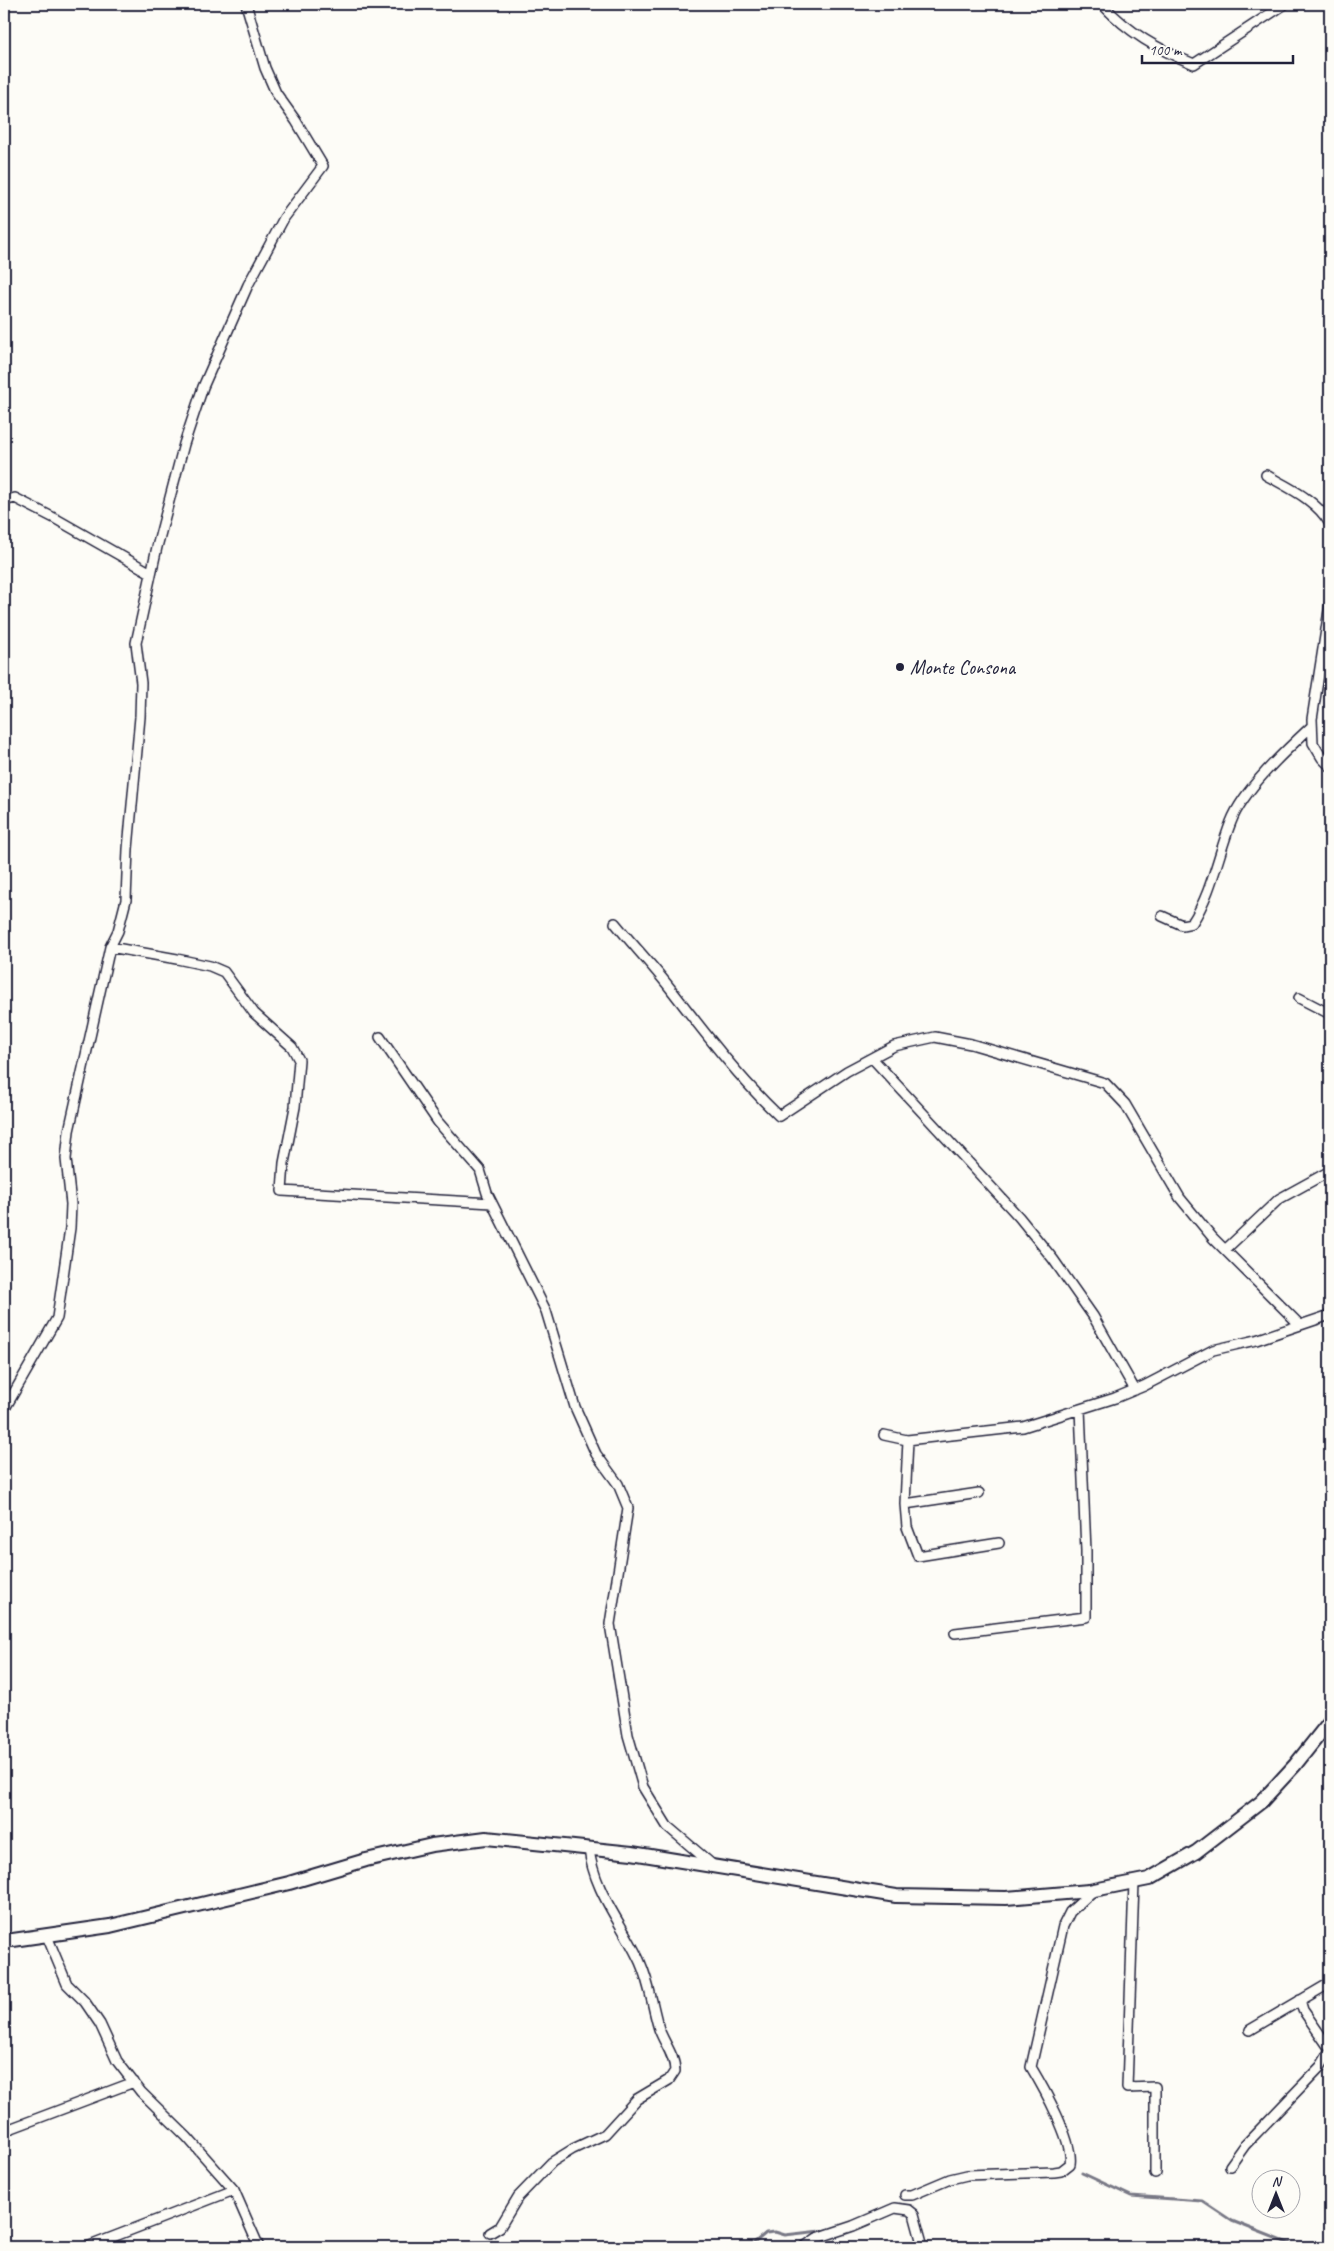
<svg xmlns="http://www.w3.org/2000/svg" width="1334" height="2251" font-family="Caveat,sans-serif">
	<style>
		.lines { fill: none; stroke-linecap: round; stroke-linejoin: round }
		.stream { stroke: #787885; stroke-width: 3 }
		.street-casing { stroke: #22223b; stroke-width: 12 }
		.secondary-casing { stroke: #22223b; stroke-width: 16 }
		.street { stroke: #fdfcf7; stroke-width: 9 }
		.secondary { stroke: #fdfcf7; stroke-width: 12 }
		.poi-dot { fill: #22223b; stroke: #fdfcf7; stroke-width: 2 }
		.labels { text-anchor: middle; stroke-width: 4; stroke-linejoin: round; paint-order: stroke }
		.poi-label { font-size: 20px; fill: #22223b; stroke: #fdfcf7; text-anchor: start }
	</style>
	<rect width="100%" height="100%" fill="#fdfcf7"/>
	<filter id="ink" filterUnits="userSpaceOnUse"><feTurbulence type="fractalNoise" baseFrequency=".02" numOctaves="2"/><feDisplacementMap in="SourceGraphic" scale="10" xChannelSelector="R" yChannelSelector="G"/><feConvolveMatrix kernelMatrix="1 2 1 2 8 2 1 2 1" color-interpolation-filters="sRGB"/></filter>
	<g filter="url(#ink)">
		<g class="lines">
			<path class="stream" d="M1082 2173 1131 2196 1202 2201 1232 2221 1298 2247
				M749 2247 766 2233 775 2232 785 2235 829 2230"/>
			<g class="street-casing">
				<path id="street" d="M1102 4C1129 33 1157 49 1194 64L1285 4
					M1266 475C1289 488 1317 500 1330 524
					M4 501 15 498 56 519 151 573
					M1330 604 1312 719 1313 743 1322 758 1330 766
					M1162 916 1182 925 1192 923C1212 892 1218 855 1231 822 1243 790 1286 750 1312 726
					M615 923C633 945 653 966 670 988 704 1032 738 1077 779 1116L847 1071 894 1046 935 1037 971 1044 1105 1083 1125 1104 1180 1198 1213 1238 1300 1325
					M110 947 177 959 210 966 224 972 254 1013 292 1047 299 1060 295 1107 284 1163 282 1191 492 1203
					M1299 998 1330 1014
					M380 1037 438 1122 480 1170 487 1193 546 1311 575 1407 596 1454 618 1484 628 1508 610 1624 628 1735 643 1787 667 1826 715 1867
					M872 1058 1019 1217 1053 1259 1093 1316 1135 1390
					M1225 1250 1279 1199 1330 1171
					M4 1410 57 1318 70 1228 71 1204 66 1159 69 1131 110 947 118 931 126 900 128 849 140 717 141 683 136 643 157 547 184 444 203 387 248 285 284 218 323 166 296 121 276 93 265 68 246 4
					M884 1435 907 1440 1023 1427 1115 1398 1144 1386 1213 1350 1256 1340 1330 1315
					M908 1440 905 1504 907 1527 918 1556 999 1543
					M905 1504 979 1493
					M955 1633 1086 1617V1551L1080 1409
					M1134 1882 1127 2088 1155 2087V2173
					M47 1936 67 1984 85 2002 100 2024 117 2061 141 2092 187 2137 234 2190 259 2247
					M1300 2000 1303 2010 1330 2049
					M1250 2030 1330 1983
					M4 2131 134 2082
					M1230 2166 1245 2145 1321 2066 1330 2051
					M905 2195H912L950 2179 967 2175 1054 2172 1061 2171 1070 2164C1074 2142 1043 2087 1031 2067L1063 1926 1070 1912 1094 1890
					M490 2233 500 2227 518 2197 552 2162 573 2149 605 2134 637 2099 669 2080 675 2071C675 2056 664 2043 659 2029 652 2006 650 1984 640 1962 623 1924 593 1891 589 1848
					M87 2247 234 2190
					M804 2247 817 2238 853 2226 895 2208 909 2210 914 2214 923 2247"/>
			</g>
			<g class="secondary-casing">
				<path id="secondary" d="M4 1940H13L110 1926 289 1883 366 1860 432 1845 486 1838 632 1853 896 1896 1006 1898 1089 1891 1149 1879 1196 1852 1261 1802 1295 1765 1330 1721"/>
			</g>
			<use href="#street" class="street"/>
			<use href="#secondary" class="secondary"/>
		</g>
	</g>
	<circle class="poi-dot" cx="900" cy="667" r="5"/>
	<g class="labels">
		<g class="poi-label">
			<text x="910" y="674">Monte Consona</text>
		</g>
	</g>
	<rect width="1334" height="2251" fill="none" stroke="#fdfcf7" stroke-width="20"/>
	<rect x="10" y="10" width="1314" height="2231" fill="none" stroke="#22223b" stroke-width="2" filter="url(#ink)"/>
	<g transform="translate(1276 2194)"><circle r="24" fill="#fdfcf7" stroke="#a5a5ac"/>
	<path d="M0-4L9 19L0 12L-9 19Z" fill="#22223b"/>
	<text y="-8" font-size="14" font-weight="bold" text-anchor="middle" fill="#22223b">N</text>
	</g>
	<path d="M1142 55v8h151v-8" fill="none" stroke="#22223b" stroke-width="2.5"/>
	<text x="1149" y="55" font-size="15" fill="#22223b" stroke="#fdfcf7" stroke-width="4" paint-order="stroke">100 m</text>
</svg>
